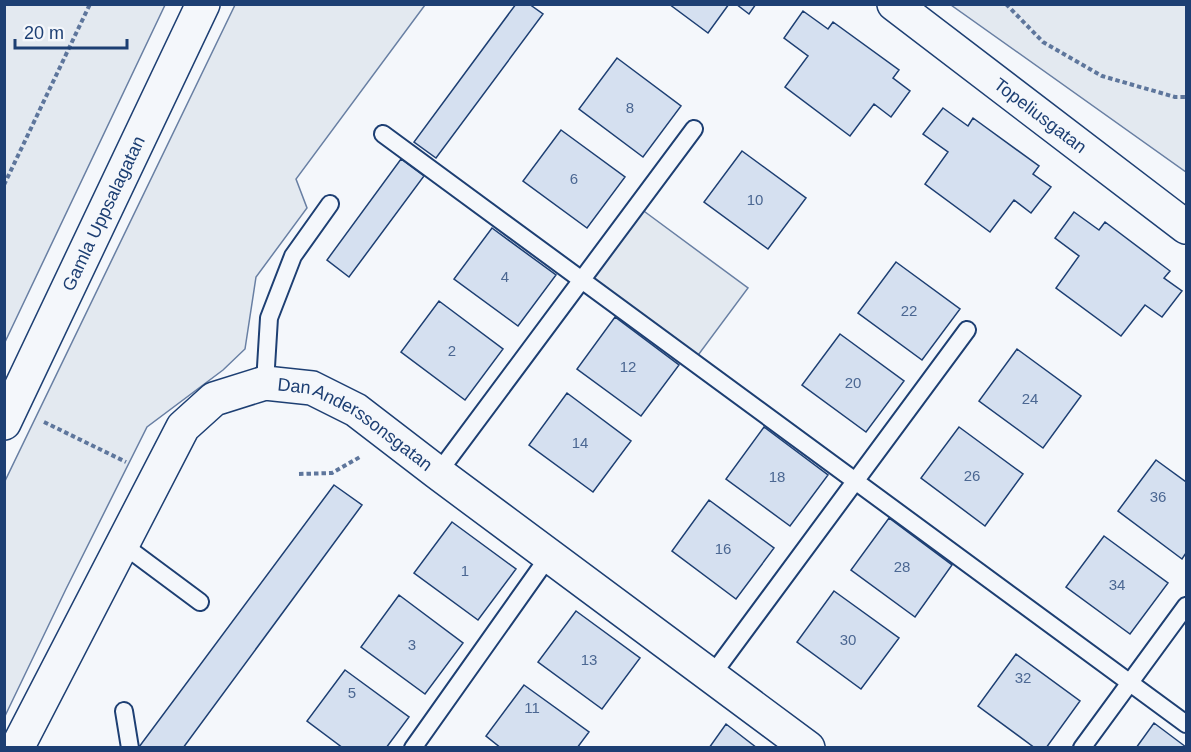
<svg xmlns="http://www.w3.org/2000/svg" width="1191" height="752" font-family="Arial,sans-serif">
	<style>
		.green { fill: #e3e9f0; stroke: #687fa3; stroke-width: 1.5 }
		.building { fill: #d5e0f0; stroke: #1d3f73; stroke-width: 1.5 }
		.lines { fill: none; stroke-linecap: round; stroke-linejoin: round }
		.lane-casing { stroke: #1d3f73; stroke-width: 20 }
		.street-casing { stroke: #1d3f73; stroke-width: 36 }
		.secondary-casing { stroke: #1d3f73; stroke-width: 36 }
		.path { stroke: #5e769c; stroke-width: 4; stroke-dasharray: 4.5 3; stroke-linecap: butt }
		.lane { stroke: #f4f7fb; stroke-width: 16 }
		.street { stroke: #f4f7fb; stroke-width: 33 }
		.secondary { stroke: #f4f7fb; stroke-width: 33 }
		.labels { text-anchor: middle; stroke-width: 4.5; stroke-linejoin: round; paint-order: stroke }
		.number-label { font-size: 15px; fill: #4b6792 }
		.street-label { font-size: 18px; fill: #1d3f73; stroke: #f4f7fb }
	</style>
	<rect width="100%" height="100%" fill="#f4f7fb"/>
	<path class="green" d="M5 4 165 5 5 342 4 5Z
		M235 5H425L296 179 307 208 256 277 245 349 223 370 147 427 66 589 5 716V481Z
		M951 5H1186V172Z
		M637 206 748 288 693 362 582 280Z"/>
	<path class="building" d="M516 4H529L543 14 436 158 414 142Z
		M669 4H729L708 33Z
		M736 4H756L749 14Z
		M803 11 828 29 833 22 899 70 893 78 910 91 891 117 874 104 850 136 785 87 808 56 784 38Z
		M617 58 681 106 643 157 579 109Z
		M943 108 968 126 973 118 1039 166 1033 174 1051 187 1031 213 1014 200 990 232 925 184 948 152 923 134Z
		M561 130 625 177 587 228 523 181Z
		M742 151 806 198 768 249 704 202Z
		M401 159 424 176 349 277 327 260Z
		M1074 212 1099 230 1105 222 1170 271 1164 278 1182 291 1162 317 1145 305 1121 336 1056 288 1079 256 1055 238Z
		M492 228 556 275 518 326 454 279Z
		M896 262 960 309 922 360 858 313Z
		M439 301 503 349 465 400 401 352Z
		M615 317 679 365 641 416 577 369Z
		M840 334 904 381 866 432 802 385Z
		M1017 349 1081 396 1043 448 979 401Z
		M567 393 631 441 593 492 529 445Z
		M764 427 828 475 790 526 726 479Z
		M959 427 1023 474 985 526 921 478Z
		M1156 460 1186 482V553L1182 559 1118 511Z
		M334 485 362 505 183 748H141L139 747Z
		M709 500 774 548 736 599 672 551Z
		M889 518 952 565 915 617 851 570Z
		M452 522 516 569 478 620 414 573Z
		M1104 536 1168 583 1130 634 1066 587Z
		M834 591 899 638 861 689 797 642Z
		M399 595 463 643 425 694 361 647Z
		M576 611 640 658 602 709 538 662Z
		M1016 654 1080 701 1046 748H1035L978 706Z
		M345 670 409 717 386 748H343L307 721Z
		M524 685 589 732 577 748H501L486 736Z
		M1154 723 1186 747V748H1136Z
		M726 724 757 748H709Z"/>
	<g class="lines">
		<g class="lane-casing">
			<path id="lane" d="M383 134 1186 724
				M265 383 269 318 293 256 330 204
				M438 473 694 129
				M122 544 200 602
				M712 675 967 330
				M124 711 130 748
				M413 748 549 556
				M1082 748 1186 606"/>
		</g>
		<g class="street-casing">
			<g id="street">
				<path id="s1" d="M894 4 1186 227"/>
				<path id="s2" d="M17 748 183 427 214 399 265 383 312 388 356 410 438 473 808 748"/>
			</g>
		</g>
		<g class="secondary-casing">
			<g id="secondary">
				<path id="s3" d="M4 423 203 4"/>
			</g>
		</g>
		<path class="path" d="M1006 4 1043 42 1102 76 1175 97H1186
			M4 185 90 4
			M44 422 126 462
			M299 474 332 473 360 457"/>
		<use href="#lane" class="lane"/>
		<use href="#street" class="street"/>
		<use href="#secondary" class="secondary"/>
	</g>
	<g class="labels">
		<g class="number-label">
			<text x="630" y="113">8</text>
			<text x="574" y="184">6</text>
			<text x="755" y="205">10</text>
			<text x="505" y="282">4</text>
			<text x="909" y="316">22</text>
			<text x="452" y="356">2</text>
			<text x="628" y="372">12</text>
			<text x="853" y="388">20</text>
			<text x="1030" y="404">24</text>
			<text x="580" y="448">14</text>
			<text x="972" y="481">26</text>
			<text x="777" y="482">18</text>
			<text x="1158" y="502">36</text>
			<text x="723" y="554">16</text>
			<text x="902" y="572">28</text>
			<text x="465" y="576">1</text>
			<text x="1117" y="590">34</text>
			<text x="848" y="645">30</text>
			<text x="412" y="650">3</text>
			<text x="589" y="665">13</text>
			<text x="1023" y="683">32</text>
			<text x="352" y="698">5</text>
			<text x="532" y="713">11</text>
		</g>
		<g class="street-label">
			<text dy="6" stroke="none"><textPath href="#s1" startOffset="184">Topeliusgatan</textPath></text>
			<text dy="6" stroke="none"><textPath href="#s3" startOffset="232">Gamla Uppsalagatan</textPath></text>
			<text dy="6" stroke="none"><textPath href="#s2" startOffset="558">Dan Anderssonsgatan</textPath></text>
		</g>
	</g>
	<rect width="1191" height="752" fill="none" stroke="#1d3f73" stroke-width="12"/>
	<path d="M15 39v9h112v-9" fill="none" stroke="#1d3f73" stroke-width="3"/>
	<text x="24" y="39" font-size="18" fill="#1d3f73" stroke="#f4f7fb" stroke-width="4.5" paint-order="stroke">20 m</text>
</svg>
